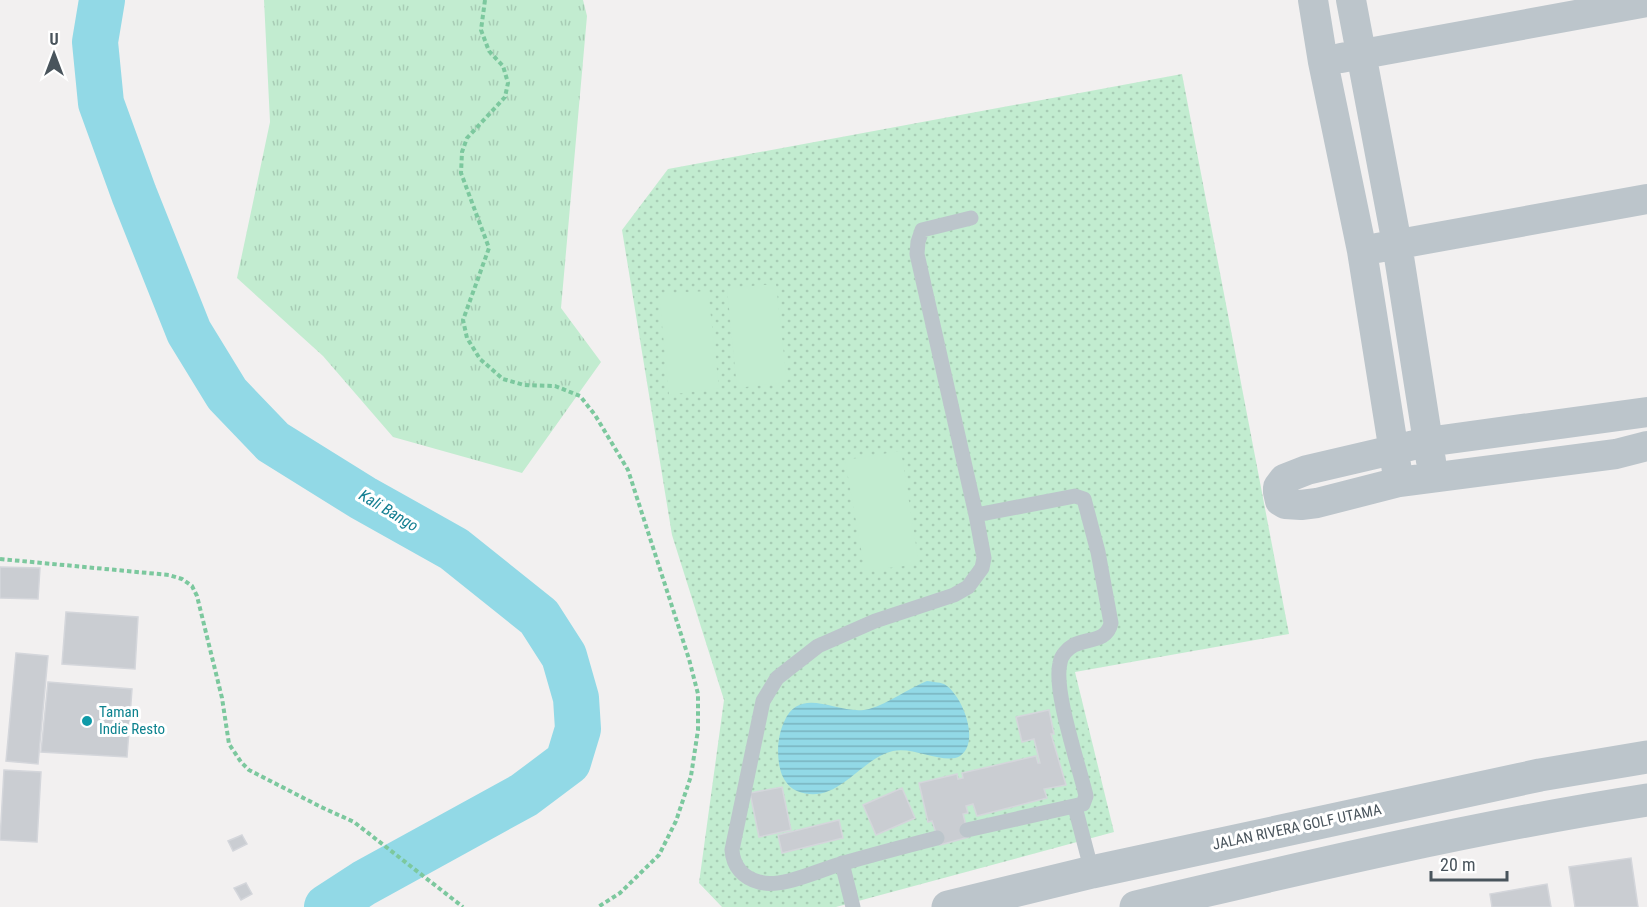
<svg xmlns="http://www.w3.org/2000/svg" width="1647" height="907" font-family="'Roboto Condensed',sans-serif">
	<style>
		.grass { fill: url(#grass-tufts) }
		.park { fill: url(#park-dots) }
		.pitch { fill: #c2ecd0 }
		.water { fill: url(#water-rules) }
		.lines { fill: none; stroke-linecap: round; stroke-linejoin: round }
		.river { stroke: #92d9e6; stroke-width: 46 }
		.building { fill: #cacdd2; stroke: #d4d6db; stroke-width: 1.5 }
		.path { stroke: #7cc89e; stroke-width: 4; stroke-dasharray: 4.5 3; stroke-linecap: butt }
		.service { stroke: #bcc5cb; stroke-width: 15 }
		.minor { stroke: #bcc5cb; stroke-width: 30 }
		.tertiary { stroke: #bcc5cb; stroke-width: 33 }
		.culture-dot { fill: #0f9aa8; stroke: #fff; stroke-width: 2 }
		.labels { text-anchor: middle; stroke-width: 6; stroke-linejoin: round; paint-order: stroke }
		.culture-label { font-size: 15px; fill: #0d838f; stroke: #fff; text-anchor: start }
		.street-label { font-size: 15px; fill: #49545c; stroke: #fff }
		.water-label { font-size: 16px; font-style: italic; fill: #168093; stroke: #fff }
	</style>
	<defs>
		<pattern id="grass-tufts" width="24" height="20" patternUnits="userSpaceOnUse" patternTransform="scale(1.5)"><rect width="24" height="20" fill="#c2ecd0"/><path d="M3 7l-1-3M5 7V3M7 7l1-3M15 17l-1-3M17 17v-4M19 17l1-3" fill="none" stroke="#a8ccb5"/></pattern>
		<pattern id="park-dots" width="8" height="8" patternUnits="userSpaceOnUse" patternTransform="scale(1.5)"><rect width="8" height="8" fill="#c2ecd0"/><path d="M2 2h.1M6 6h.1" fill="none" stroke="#a8ccb5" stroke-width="1.8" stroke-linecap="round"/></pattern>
		<pattern id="water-rules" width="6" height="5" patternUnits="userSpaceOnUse" patternTransform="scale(1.5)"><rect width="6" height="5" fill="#92d9e6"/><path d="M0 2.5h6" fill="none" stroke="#79b3be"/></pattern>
	</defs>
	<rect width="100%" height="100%" fill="#f2f0f0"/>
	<path class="grass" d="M264 0H583L587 16 561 308 601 362 522 473 393 437 323 356 237 278 270 122Z"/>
	<path class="park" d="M1182 74 1289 634 1075 672 1114 832 836 907H722L699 883 724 700 672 535 622 230 668 169Z"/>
	<path class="pitch" d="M776 284 787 382 737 388 727 288Z
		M708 291 719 388 669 395 659 294Z
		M901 451 919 564 865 571 845 460Z"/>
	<path class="water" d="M927 681C932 682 939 682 944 684 962 694 981 742 960 756 945 765 913 746 893 751 859 759 837 807 797 791 790 788 785 782 782 775 776 759 777 737 784 722 801 683 839 717 869 709 890 703 907 689 927 681Z"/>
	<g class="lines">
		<path class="river" d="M102 0 95 42 101 103 134 194 189 332 227 394 273 442 363 498 454 549 539 617 564 656 576 698 578 729 568 762 524 795 364 883 327 907"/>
	</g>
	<path class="building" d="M0 567 40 568 38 599 0 598Z
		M66 612 138 617 135 669 62 664Z
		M16 653 48 656 38 764 6 761Z
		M48 682 132 689 127 757 41 752Z
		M1049 710 1054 734H1051L1066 785 1044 789 1047 798 977 816 973 804 966 806 968 813 963 814 969 837 940 845 932 821 928 822 919 783 957 774 958 779 963 778 962 773 1036 756 1038 763H1040L1034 739 1022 742 1016 717Z
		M4 770 41 772 37 842 0 840Z
		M782 787 791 830 759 837 750 793Z
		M902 788 915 818 876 835 863 805Z
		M839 820 843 838 782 853 778 835Z
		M242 835 247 844 233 851 228 841Z
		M1631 858 1638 907H1575L1569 867Z
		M246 883 252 894 241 900 234 888Z
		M1547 884 1551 907H1492L1490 894Z"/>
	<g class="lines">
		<path class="path" d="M485 0 481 30 489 51 503 66 508 83 505 97 467 138 462 152 461 173 489 248 463 320 467 338 480 359 503 379 524 385 555 386 580 396 595 415 628 470 689 659 698 694V730L691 776 676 821 659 855 620 893 598 907
			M0 559 169 575 182 579 192 586 197 596 222 698 229 744 241 762 249 770 321 807 354 822 463 907"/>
		<path class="service" d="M1075 807 1092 872
			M967 830 1083 804 1086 796C1079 765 1053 691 1060 663 1061 656 1067 649 1074 645 1088 638 1107 642 1111 623L1098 552 1084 499 1075 496 976 515
			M937 838C906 846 875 854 844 863 821 869 782 889 759 882 743 878 733 866 732 850L763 701 777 678 818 646 875 621 954 595 968 587 982 568 984 558 976 515 917 254 918 242 922 230 971 218
			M842 863 853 907"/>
		<path class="minor" d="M1313 0 1323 62 1362 251 1397 471
			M1351 0 1397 244 1431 461
			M1341 58 1647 2
			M1377 248 1647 199
			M1647 412 1427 442 1307 470 1284 479 1278 487V492L1280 501 1285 504 1301 505 1317 503 1399 482 1616 454 1647 446"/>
		<path class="tertiary" d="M948 907 1092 872 1540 775 1647 757
			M1136 907C1305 867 1475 827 1647 800"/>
	</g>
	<circle class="culture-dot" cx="87" cy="721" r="6"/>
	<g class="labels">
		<g class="culture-label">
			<text x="99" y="717">Taman<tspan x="99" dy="17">Indie Resto</tspan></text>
		</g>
		<g class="street-label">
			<text transform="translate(1297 827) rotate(-12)" y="5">JALAN RIVERA GOLF UTAMA</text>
		</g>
		<g class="water-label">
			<text transform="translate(389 510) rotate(31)" y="6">Kali Bango</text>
		</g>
	</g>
	<g transform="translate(54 54)" stroke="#ffffff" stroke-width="4.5" paint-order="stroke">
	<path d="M0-4.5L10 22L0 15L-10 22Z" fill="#49545c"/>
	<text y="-9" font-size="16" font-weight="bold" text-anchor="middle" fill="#49545c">U</text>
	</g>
	<path d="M1431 871v9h76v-9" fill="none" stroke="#49545c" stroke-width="3"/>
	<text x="1440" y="871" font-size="18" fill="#49545c" stroke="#ffffff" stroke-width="4.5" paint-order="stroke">20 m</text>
</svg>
